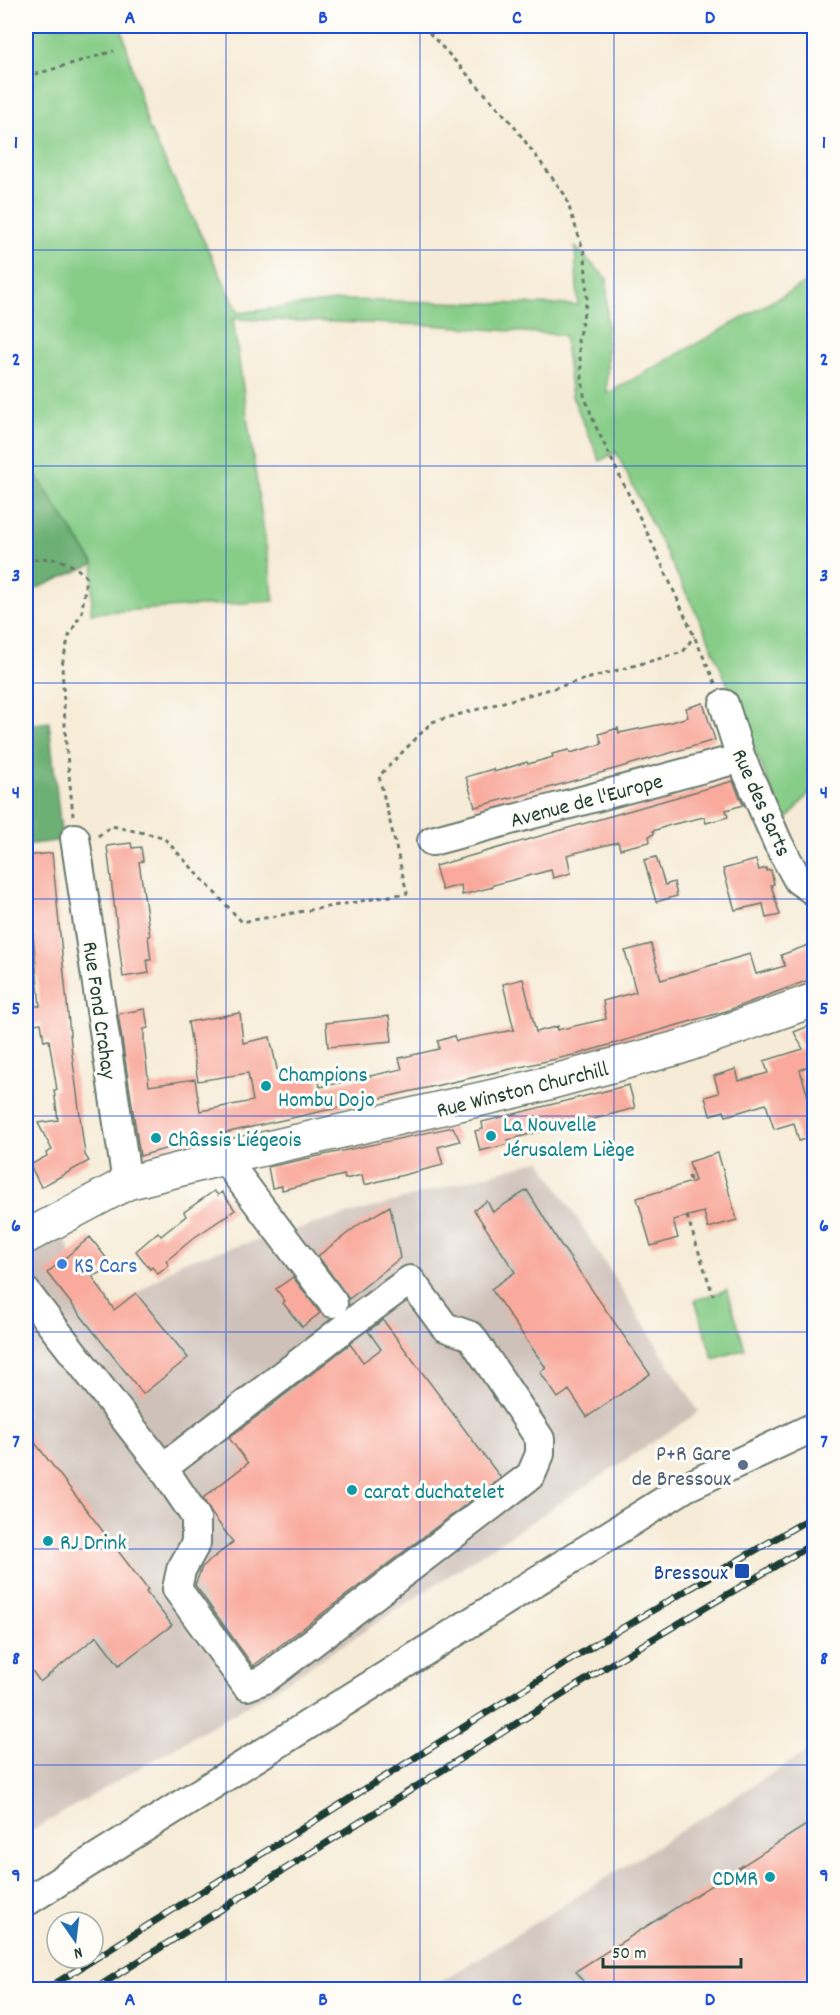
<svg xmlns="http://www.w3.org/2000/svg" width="840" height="2015" font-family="Dekko,sans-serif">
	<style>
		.industrial { fill: #cec1b9 }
		.green { fill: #87cd88; stroke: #53855e; stroke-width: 1.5 }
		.forest { fill: #6db074; stroke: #467654; stroke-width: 1.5 }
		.building { fill: #f9aa9d }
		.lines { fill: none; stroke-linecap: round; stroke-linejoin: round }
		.minor-casing { stroke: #6a7a6d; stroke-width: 32 }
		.major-casing { stroke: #6a7a6d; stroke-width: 36 }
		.path { stroke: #6a7a6d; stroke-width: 3; stroke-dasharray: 4.5 4.5; stroke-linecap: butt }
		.minor { stroke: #fff; stroke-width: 28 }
		.major { stroke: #fff; stroke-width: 33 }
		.rail-casing { stroke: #1f3d34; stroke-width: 7 }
		.rail { stroke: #fdfcf7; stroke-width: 4.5; stroke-dasharray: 14; stroke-linecap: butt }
		.grid { fill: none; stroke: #1d4ed8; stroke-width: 1.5; stroke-opacity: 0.55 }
		.culture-dot { fill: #0f9aa8; stroke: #fdfcf7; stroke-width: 2 }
		.shop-dot { fill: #3f7fe0; stroke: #fdfcf7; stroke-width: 2 }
		.service-dot { fill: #5c6f8a; stroke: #fdfcf7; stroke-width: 2 }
		.transit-dot { fill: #1a4fb4; stroke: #fdfcf7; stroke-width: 2 }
		.labels { text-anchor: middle; stroke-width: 6; stroke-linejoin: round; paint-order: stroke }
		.street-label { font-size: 22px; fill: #1f3d34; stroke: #fdfcf7 }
		.culture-label { font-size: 22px; fill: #0d838f; stroke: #fdfcf7; text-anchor: start }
		.shop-label { font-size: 22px; fill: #366cbe; stroke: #fdfcf7; text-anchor: start }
		.service-label { font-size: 22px; fill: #4e5e75; stroke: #fdfcf7; text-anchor: end }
		.transit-label { font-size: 22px; fill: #164399; stroke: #fdfcf7; text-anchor: end }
		.neatline { fill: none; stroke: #1d4ed8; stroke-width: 2 }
		.grid-label { font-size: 20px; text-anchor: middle; font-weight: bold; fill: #1d4ed8 }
	</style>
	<rect width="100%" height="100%" fill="#fdfcf7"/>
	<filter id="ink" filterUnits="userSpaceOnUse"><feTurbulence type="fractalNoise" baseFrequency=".0167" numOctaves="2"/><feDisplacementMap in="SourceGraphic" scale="12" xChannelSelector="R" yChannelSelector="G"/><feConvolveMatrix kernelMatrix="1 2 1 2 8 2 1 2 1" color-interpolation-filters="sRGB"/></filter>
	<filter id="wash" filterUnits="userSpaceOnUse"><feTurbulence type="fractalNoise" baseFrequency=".008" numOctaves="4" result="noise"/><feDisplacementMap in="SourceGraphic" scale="24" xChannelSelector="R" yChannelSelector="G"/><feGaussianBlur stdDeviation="1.35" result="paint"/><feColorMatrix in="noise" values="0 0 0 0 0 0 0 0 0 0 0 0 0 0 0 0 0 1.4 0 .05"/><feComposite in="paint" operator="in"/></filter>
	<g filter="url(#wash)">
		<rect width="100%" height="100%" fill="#f6ebd6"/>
		<path class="industrial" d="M540 1160 699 1412 277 1688 26 1834V1237L58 1218 70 1252 96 1282 115 1309 181 1262Z
			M814 1747V1989H430Z"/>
		<path class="green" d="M26 26H121L148 126 239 313 342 300 578 305 575 247 607 279V394L814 278V787L785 822 706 633 616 452 600 461 572 396 564 335 431 325 233 319 274 601 91 613 94 564 26 460Z
			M727 1290 745 1349 713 1359 695 1300Z"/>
		<path class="forest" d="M26 460 94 564 26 593Z
			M49 722 62 840 26 845V725Z"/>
		<g id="blocks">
			<path class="building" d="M703 703 715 740 510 799 509 798 475 807 466 777 493 769 494 772 527 762 528 764 553 757 552 754 569 750 570 753 602 744 599 734 618 728 619 733 672 722 688 717 686 708Z
				M733 781 743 805 726 810 728 817 706 823 704 817 670 825 653 831 654 834 649 836 650 842 632 846 620 849 618 842 567 855 571 873 553 878 551 870 493 885V887L462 895 461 885 442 890 435 866Z
				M131 843 132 848 141 847 143 861 139 862 150 936H148L151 960H147L149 973 123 977 107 846Z
				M52 853 72 1054 85 1155 89 1161 41 1187 30 1165 47 1156 46 1153 52 1150 38 1123 58 1120 54 1090H57L49 1040 44 1041 41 1023 34 1024 32 1006H40L30 906 28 890H26V871H28L26 856Z
				M656 857 665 885 674 882 677 896 656 902 644 860Z
				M756 860 759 870 766 868V871L771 870 774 884 771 885 780 915 766 918 763 904 735 910 723 869Z
				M814 943V978L726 1011 578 1054 220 1134 221 1138 205 1142 204 1138 140 1156 118 1014 145 1009 148 1028 144 1029V1044L149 1086 195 1079 200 1111 253 1101 248 1073 198 1081 188 1022 240 1013 243 1043 270 1037 280 1083 318 1075 320 1087 402 1069 399 1058 439 1049 438 1041 454 1036 456 1041 514 1030 503 984 523 979 536 1032 558 1026 557 1030 606 1019 603 1001 636 992 625 951 651 944 661 980 750 954 756 974 785 966 781 955Z
				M389 1016 392 1041 328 1047 326 1023Z
				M814 1024V1069L811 1064 800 1070 811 1107 814 1106V1136L799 1141 794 1123 774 1129 766 1104 726 1116 724 1111 710 1115 705 1097 719 1093 714 1076 736 1069 739 1081 768 1073 764 1061 803 1049 794 1032Z
				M629 1085 635 1108 590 1120 574 1128 572 1123 508 1140 509 1144 480 1151 475 1131 483 1129 482 1122Z
				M453 1127 460 1141 438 1147 443 1165 364 1185 362 1175 345 1179 344 1175 282 1190V1186L272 1188 268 1167Z
				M718 1153 737 1220 708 1228 704 1212 673 1220 678 1238 651 1246 637 1198 695 1181 689 1162Z
				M527 1190 559 1242 650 1374 587 1417 569 1390 558 1398 540 1372 546 1368 491 1289 515 1272 474 1210 487 1201 493 1212Z
				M214 1191 218 1195 222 1192 235 1210 195 1237 166 1261 169 1265 158 1274 152 1267 150 1269 136 1251 158 1232 161 1236 186 1216 184 1212Z
				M390 1206 400 1258 349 1299 318 1256 361 1223Z
				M90 1237 114 1268 92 1276 114 1310 136 1293 188 1358 143 1394 47 1273Z
				M293 1277 320 1313 302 1327 283 1303 285 1301 276 1289Z
				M383 1320 501 1478 253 1666 195 1585 202 1567 233 1542 212 1514 203 1498 248 1463 229 1438 350 1344 363 1362 381 1349 368 1331Z
				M26 1431 148 1590 146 1592 172 1625 119 1665 97 1636 40 1682 26 1662Z
				M814 1820V1989H588L576 1971Z"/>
		</g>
	</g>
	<g filter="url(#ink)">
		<use href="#blocks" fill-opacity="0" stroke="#6a7a6d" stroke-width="1.5"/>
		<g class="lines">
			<g class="minor-casing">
				<path id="minor" d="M724 704 741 758 778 843 798 880 814 891
					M75 838 127 1183
					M432 841 741 758
					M224 1158 333 1303
					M26 1292 163 1468 196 1517V1543L181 1570 177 1589 247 1686 265 1679 531 1475 540 1454V1439L471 1336 445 1327 410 1280 347 1326 163 1468
					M26 1902 686 1487 814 1427"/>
			</g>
			<g class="major-casing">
				<path id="major" d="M26 1237 127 1183 224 1158 529 1088 681 1047 814 1000"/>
			</g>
			<path class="path" d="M423 26 510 121 565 195 585 255 587 299 578 340 584 395 596 427 654 547 716 685
				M26 77 114 51
				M26 564C44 552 73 561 86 577L82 612 69 636 62 665 66 744 73 815
				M98 836 112 826 163 837 242 922 407 893 379 776 432 722 683 652 694 636
				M689 1176 691 1185
				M687 1216 713 1295"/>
			<use href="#minor" class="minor"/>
			<use href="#major" class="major"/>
			<g class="rail-casing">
				<path id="rail" d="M45 1990 607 1637 814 1516
					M93 1990 619 1659 814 1543"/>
			</g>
			<use href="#rail" class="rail"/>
		</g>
	</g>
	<path class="grid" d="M226 26V1990M420 26V1990M614 26V1990M26 250H814M26 466H814M26 683H814M26 899H814M26 1116H814M26 1332H814M26 1549H814M26 1765H814"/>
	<g class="culture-dot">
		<circle cx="266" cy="1086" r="6"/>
		<circle cx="491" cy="1136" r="6"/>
		<circle cx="156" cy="1138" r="6"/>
		<circle cx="352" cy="1490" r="6"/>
		<circle cx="48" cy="1541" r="6"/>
		<circle cx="770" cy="1877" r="6"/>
	</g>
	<circle class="shop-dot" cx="62" cy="1264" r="6"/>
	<circle class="service-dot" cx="743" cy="1465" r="6"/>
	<rect class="transit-dot" x="734" y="1563" width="16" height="16" rx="3"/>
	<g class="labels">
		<g class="street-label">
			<text transform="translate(586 799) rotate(-15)" y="8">Avenue de l'Europe</text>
			<text transform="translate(763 802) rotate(66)" y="8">Rue des Sarts</text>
			<text transform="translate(101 1010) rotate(82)" y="8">Rue Fond Crahay</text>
			<text transform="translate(522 1088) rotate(-14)" y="8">Rue Winston Churchill</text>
		</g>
		<g class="culture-label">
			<text x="278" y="1081">Champions<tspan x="278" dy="25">Hombu Dojo</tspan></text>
			<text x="503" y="1131">La Nouvelle<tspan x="503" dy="25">Jérusalem Liège</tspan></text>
			<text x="168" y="1146">Châssis Liégeois</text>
			<text x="364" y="1498">carat duchatelet</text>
			<text x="60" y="1549">RJ Drink</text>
			<text x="758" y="1885" text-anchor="end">CDMR</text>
		</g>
		<g class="shop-label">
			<text x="74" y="1272">KS Cars</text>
		</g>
		<g class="service-label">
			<text x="731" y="1460">P+R Gare<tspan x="731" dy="25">de Bressoux</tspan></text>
		</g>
		<g class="transit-label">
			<text x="728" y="1579">Bressoux</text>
		</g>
	</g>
	<rect width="840" height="2015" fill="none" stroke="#fdfcf7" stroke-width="66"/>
	<g transform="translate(75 1940) rotate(166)"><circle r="28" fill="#fdfcf7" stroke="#a4b0a9" stroke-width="1.5"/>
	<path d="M0-4.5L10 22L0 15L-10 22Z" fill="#1f6fb2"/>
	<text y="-9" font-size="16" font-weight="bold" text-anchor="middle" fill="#1f3d34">N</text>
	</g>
	<path d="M603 1958v9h138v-9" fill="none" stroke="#1f3d34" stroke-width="3"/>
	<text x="612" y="1958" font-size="18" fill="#1f3d34" stroke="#fdfcf7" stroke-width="4.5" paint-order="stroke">50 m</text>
	<rect x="33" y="33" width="774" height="1949" class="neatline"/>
	<g class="grid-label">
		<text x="130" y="23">A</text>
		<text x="323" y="23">B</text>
		<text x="517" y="23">C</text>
		<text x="710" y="23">D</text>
		<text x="16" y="148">1</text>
		<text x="824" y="148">1</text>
		<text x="16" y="365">2</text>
		<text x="824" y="365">2</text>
		<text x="16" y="581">3</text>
		<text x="824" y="581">3</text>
		<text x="16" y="798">4</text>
		<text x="824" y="798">4</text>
		<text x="16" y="1014">5</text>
		<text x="824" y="1014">5</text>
		<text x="16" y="1231">6</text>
		<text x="824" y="1231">6</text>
		<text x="16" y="1447">7</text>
		<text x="824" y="1447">7</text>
		<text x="16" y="1664">8</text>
		<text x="824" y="1664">8</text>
		<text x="16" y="1881">9</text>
		<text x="824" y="1881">9</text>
		<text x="130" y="2005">A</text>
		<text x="323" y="2005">B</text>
		<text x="517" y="2005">C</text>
		<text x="710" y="2005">D</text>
	</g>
</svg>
